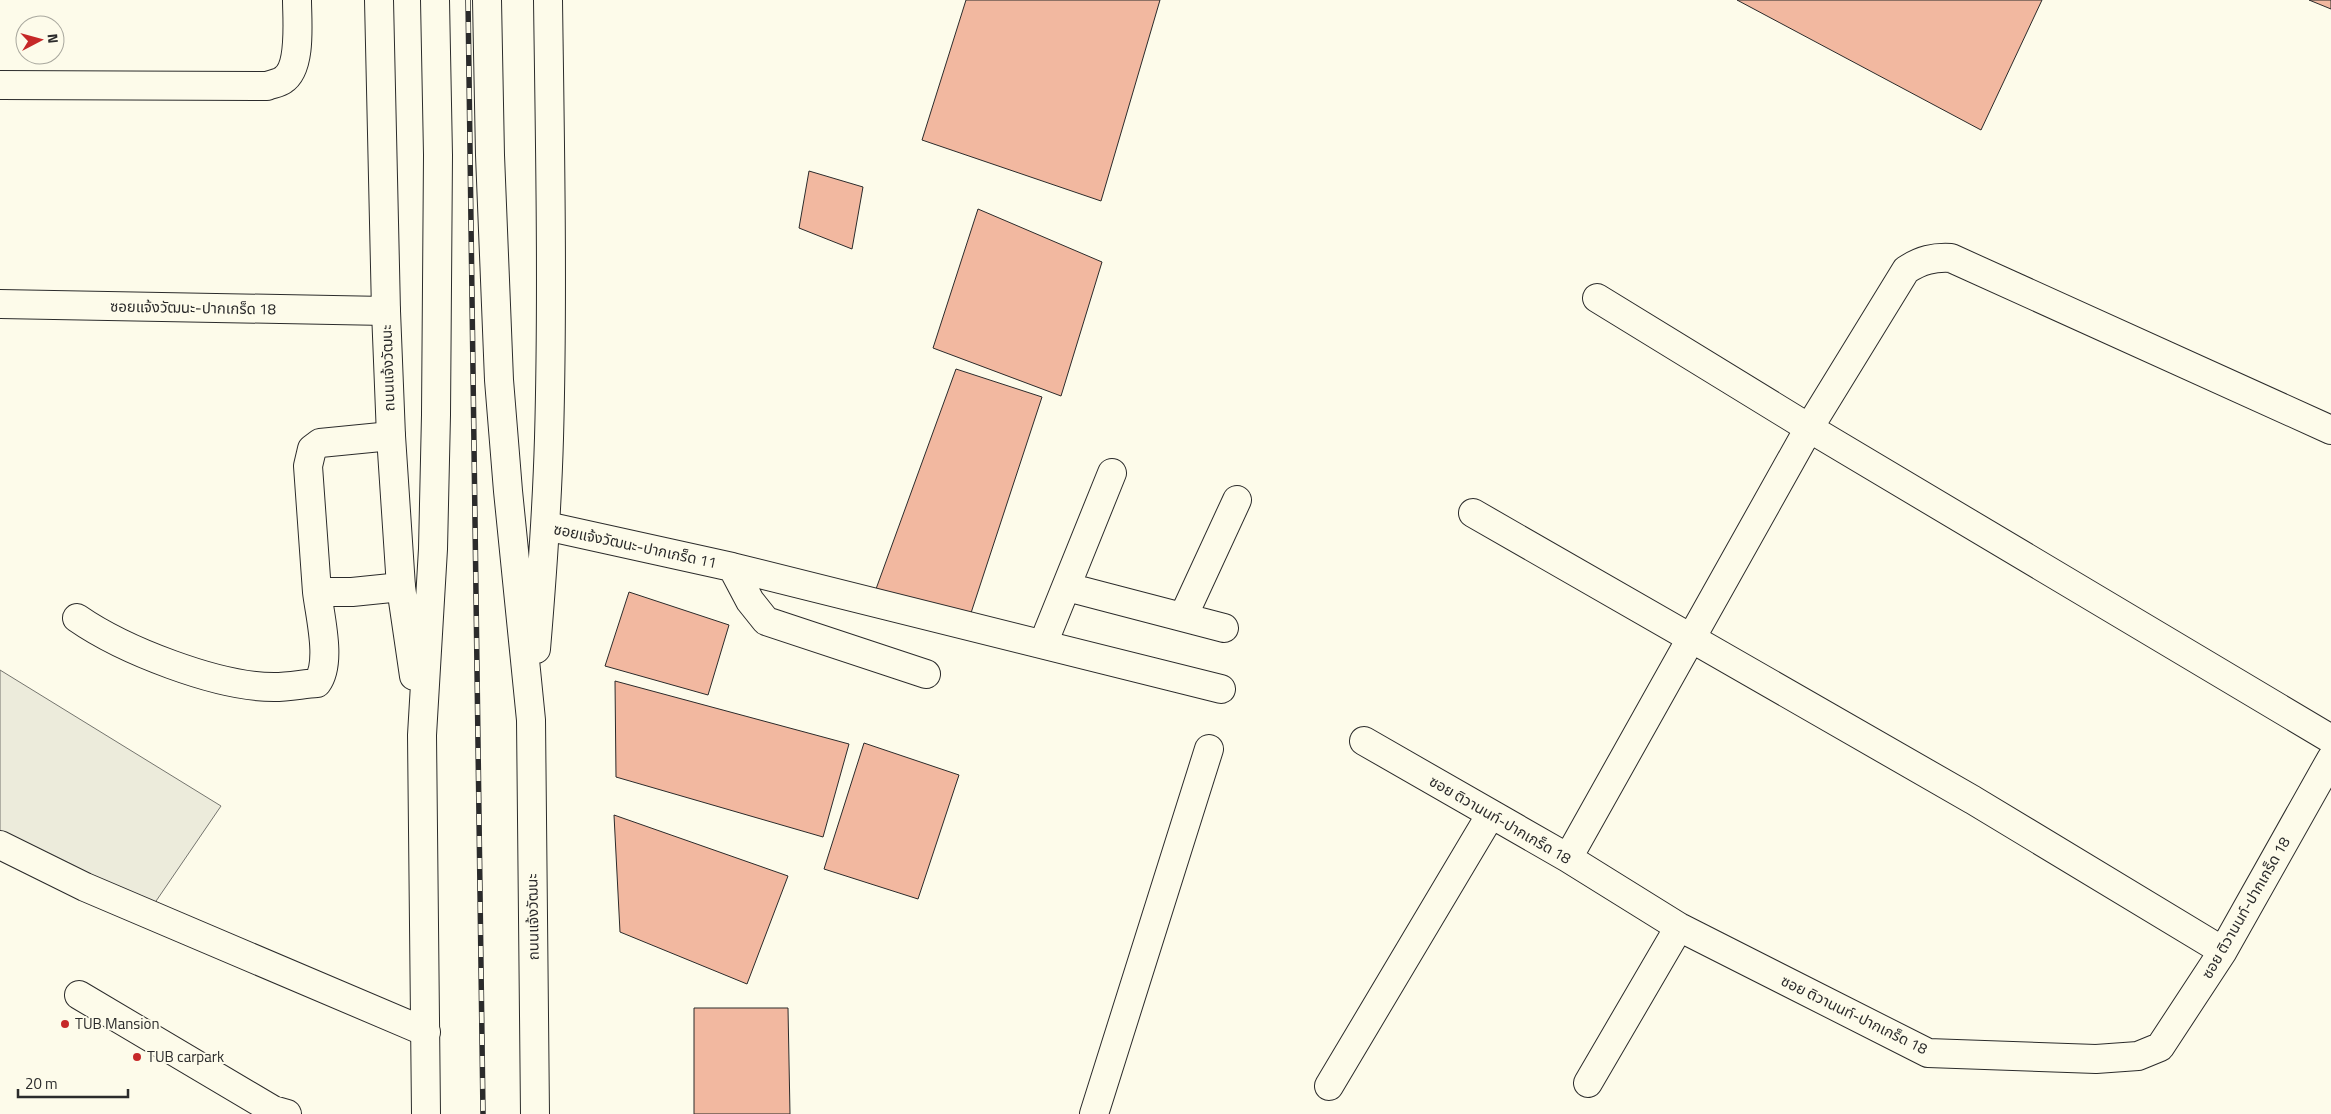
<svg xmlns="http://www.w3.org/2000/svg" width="2331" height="1114" font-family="'Titillium Web','Noto Sans Thai',sans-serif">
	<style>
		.green { fill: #ecebdb; stroke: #74746e }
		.building { fill: #f2b8a0; stroke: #2b2b2b }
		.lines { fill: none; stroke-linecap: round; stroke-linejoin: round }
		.minor-casing { stroke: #2b2b2b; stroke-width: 30 }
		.major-casing { stroke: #2b2b2b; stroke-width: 30 }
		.minor { stroke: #fdfbea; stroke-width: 28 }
		.major { stroke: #fdfbea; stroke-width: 28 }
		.rail-casing { stroke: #2b2b2b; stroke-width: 5.5 }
		.rail { stroke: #fdfbea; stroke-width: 4; stroke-dasharray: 11; stroke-linecap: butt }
		.poi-dot { fill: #c62828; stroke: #fdfbea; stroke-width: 2 }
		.labels { text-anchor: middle; stroke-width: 4; stroke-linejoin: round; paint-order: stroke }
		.street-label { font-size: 15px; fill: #2b2b2b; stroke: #fdfbea }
		.poi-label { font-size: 15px; fill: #2b2b2b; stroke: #fdfbea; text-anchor: start }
	</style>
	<rect width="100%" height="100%" fill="#fdfbea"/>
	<path class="green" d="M0 670 221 806 152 907 0 836Z"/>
	<path class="building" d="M966 0H1160L1101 201 922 140Z
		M1737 0H2042L1981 130Z
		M2309 0H2331V9Z
		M809 171 863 187 852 249 799 228Z
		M978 209 1102 262 1061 396 933 348Z
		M956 369 1042 397 969 619 876 589Z
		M629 592 729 625 708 695 605 666Z
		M615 681 849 744 823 837 616 777Z
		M864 743 959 775 918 899 824 869Z
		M614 815 788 876 747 984 620 932Z
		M694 1008H788L790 1114H694Z"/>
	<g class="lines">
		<g class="minor-casing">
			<path id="minor" d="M0 85 267 86C272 84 279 83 283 80 302 68 297 20 297 0
				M1597 298 1809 428 2331 739
				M0 304 386 311
				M1473 513 1973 800 2223 951
				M546 526 732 567 750 601 766 621 926 674
				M732 567 1221 689
				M1067 587 1224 628
				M317 592 308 466 312 449 320 443 391 436
				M1183 617 1237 500
				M77 618C123 650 217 687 274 687 288 687 303 684 317 683 332 663 320 617 317 592H352L401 587
				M1043 644 1112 473
				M1364 741 1568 858 1679 927 1928 1053 2096 1059 2138 1056 2160 1047 2223 951 2331 759
				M0 845 85 887 426 1032
				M1568 858 1809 428 1906 270C1921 260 1934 257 1951 258L2331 430
				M79 995 273 1110 287 1114
				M1588 1083 1679 927
				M1329 1086 1491 814
				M1094 1114 1209 749"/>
		</g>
		<g class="major-casing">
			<path id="major" d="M379 0 386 311 391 436 401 587 414 676
				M487 0 490 155 499 380 508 491 531 720 535 1114
				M536 649C542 578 547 508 549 438 553 292 550 146 548 0
				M426 1114 422 735 433 549 436 415 438 155 435 0"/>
		</g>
		<use href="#minor" class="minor"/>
		<use href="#major" class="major"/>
		<g class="rail-casing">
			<path id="rail" d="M468 0 483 1114"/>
		</g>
		<use href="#rail" class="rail"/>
	</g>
	<g class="poi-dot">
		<circle cx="65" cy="1024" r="5"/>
		<circle cx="137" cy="1057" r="5"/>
	</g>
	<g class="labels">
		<g class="street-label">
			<text transform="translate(193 308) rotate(1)" y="5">ซอยแจ้งวัฒนะ-ปากเกร็ด 18</text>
			<text transform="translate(388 368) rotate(-92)" y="5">ถนนแจ้งวัฒนะ</text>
			<text transform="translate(635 546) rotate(12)" y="5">ซอยแจ้งวัฒนะ-ปากเกร็ด 11</text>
			<text transform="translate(1500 820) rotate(30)" y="5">ซอย ติวานนท์-ปากเกร็ด 18</text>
			<text transform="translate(2246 908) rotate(-60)" y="5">ซอย ติวานนท์-ปากเกร็ด 18</text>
			<text transform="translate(533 917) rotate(-91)" y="5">ถนนแจ้งวัฒนะ</text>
			<text transform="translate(1854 1015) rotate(26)" y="5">ซอย ติวานนท์-ปากเกร็ด 18</text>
		</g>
		<g class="poi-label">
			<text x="75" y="1029">TUB Mansion</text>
			<text x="147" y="1062">TUB carpark</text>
		</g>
	</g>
	<g transform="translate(40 40) rotate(84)"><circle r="24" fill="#fdfbea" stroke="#a9a89e"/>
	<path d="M0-4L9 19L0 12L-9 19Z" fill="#c62828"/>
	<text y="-8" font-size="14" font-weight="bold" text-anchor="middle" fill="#2b2b2b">N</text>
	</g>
	<path d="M18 1089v8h110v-8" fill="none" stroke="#2b2b2b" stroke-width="2.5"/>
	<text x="25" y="1089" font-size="15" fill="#2b2b2b" stroke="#fdfbea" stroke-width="4" paint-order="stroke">20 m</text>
</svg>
